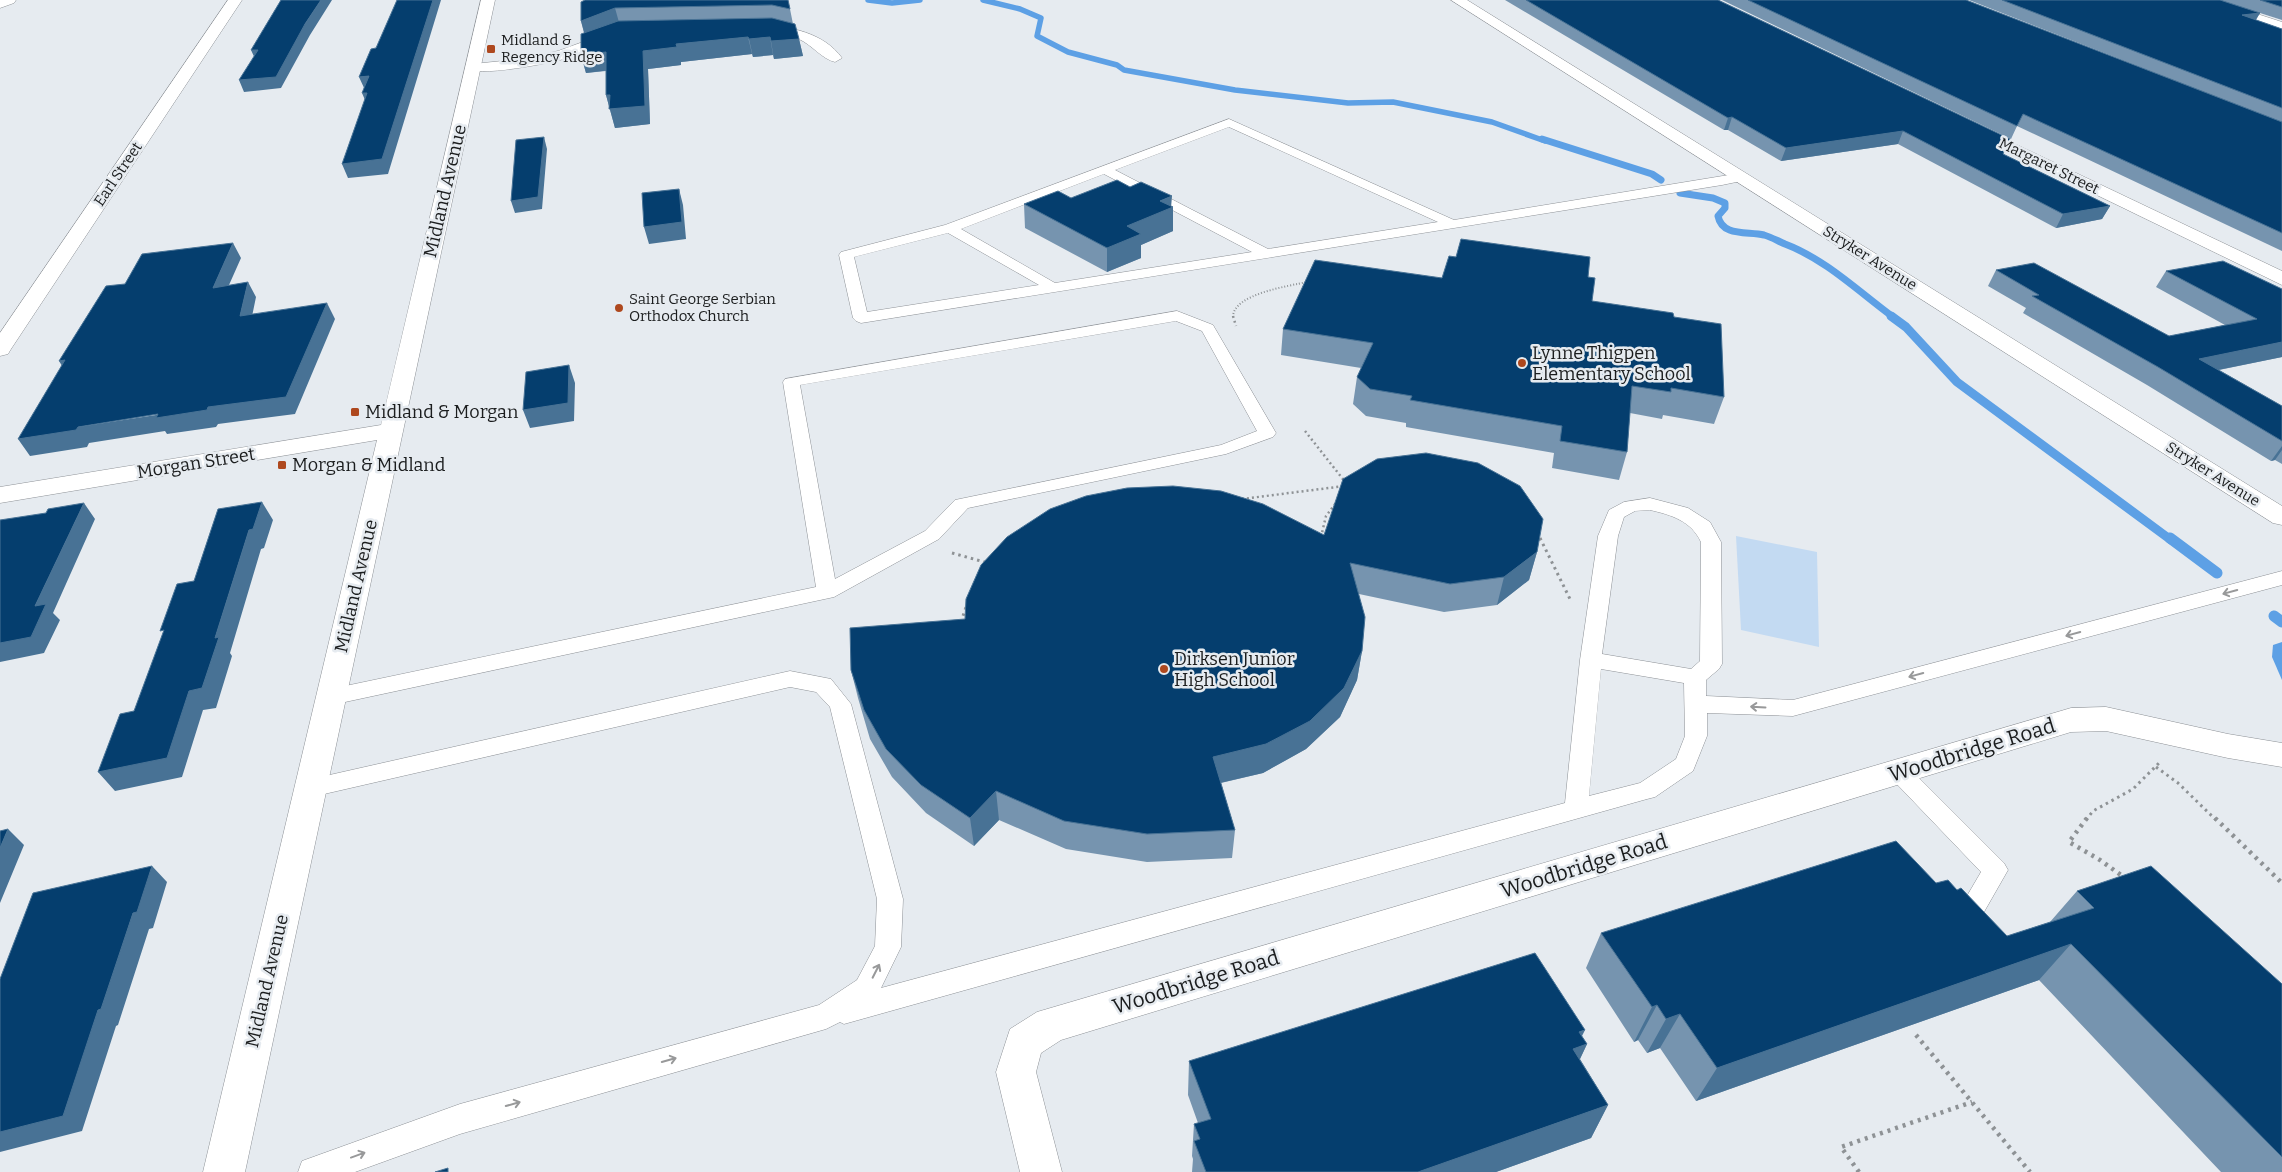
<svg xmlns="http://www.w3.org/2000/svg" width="2282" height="1172" font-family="Bitter,serif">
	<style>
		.green { fill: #c3daf2 }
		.water { fill: #5da0e5 }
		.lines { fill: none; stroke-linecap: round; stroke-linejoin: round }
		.stream-far3 { stroke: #5da0e5; stroke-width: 5.5 }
		.stream-far2 { stroke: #5da0e5; stroke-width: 7 }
		.stream-far1 { stroke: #5da0e5; stroke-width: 9 }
		.stream { stroke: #5da0e5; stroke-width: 11 }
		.service-casing { stroke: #8d9196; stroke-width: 1 }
		.minor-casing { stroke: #8d9196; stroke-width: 1 }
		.tertiary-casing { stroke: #8d9196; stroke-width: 1 }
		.path-far3 { stroke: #8e9295; stroke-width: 2; stroke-dasharray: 1 2; stroke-linecap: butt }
		.path-far2 { stroke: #8e9295; stroke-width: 2.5; stroke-dasharray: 2 3; stroke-linecap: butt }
		.path-far1 { stroke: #8e9295; stroke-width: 3; stroke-dasharray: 2.5 4; stroke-linecap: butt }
		.path { stroke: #8e9295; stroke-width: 4.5; stroke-dasharray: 3 5; stroke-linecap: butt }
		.service { fill: #fff; fill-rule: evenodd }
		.minor { fill: #fff; fill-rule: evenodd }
		.tertiary { fill: #fff; fill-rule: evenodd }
		.wall { fill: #7694af }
		.shaded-wall { fill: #487295 }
		.building { fill: #053e6e; stroke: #487295 }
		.oneway { stroke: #98999a }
		.poi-dot { fill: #ae481e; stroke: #e6ebf0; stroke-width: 2 }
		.labels { text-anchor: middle; stroke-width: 5; stroke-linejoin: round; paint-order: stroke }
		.far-poi-label { font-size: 15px; fill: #1b1d1e; stroke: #e6ebf0; text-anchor: start }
		.far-street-label { font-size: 15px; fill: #1b1d1e; stroke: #e6ebf0 }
		.street-label { font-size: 18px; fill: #1b1d1e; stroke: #e6ebf0 }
		.poi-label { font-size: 18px; fill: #1b1d1e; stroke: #e6ebf0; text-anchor: start }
		.near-street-label { font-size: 21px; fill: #1b1d1e; stroke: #e6ebf0 }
	</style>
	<rect width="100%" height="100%" fill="#e6ebf0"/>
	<path class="green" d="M1736 536 1817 552 1819 647 1741 630Z"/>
	<path class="water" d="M2282 642V680L2272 657 2273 645Z"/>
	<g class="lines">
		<path class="stream-far3" d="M868 0 892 3 920 0
			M983 0 1020 9 1041 18 1037 36 1068 52 1117 65 1124 70 1235 90 1348 103 1393 102 1492 122 1545 141"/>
		<path class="stream-far2" d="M1542 139 1652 174 1661 180
			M1680 193 1713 198 1725 203V208L1718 216C1722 237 1748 231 1764 235 1771 237 1778 241 1785 244 1825 259 1859 292 1893 317"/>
		<path class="stream-far1" d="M1891 316 1906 327 1957 382 2171 540"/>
		<path class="stream" d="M2170 538 2217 573
			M2274 616 2282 622"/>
		<g class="service-casing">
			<path id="service" d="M1229 119 1454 220 1741 173 1747 177 1746 180 1722 185 861 323 856 321 853 318 839 255 841 252 945 225ZM1229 127 1438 222 1268 249 1115 170ZM1104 174 1252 252 1055 283 961 229ZM948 233 1039 285 867 312 854 257Z
				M1177 311 1213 325 1276 433 1273 437 1226 454 968 508 939 539 834 597 331 705 323 703 320 697 323 691 331 689 816 587 783 382 785 379ZM1176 321 1202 331 1257 431 1221 445 955 500 925 531 835 579 800 385Z
				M1650 498 1688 508 1710 522 1721 542 1722 664 1719 669 1706 680V696L1793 700 2282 571V585L1793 716 1707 713V736L1693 771 1655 797 1647 799 844 1024 840 1022 826 1029 460 1134 355 1172H298L302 1161 460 1104 819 1005 857 980 875 946 877 899 830 707 816 692 790 687 311 797 303 795 299 788 303 781 790 671 831 679 851 704 903 899 901 947 881 988 1565 803 1580 660 1598 536 1609 510 1624 502ZM1650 510C1672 515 1691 521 1701 542L1700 661 1691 669 1602 654 1618 536 1624 517 1635 511ZM1601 669 1684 683 1685 736 1676 759 1640 783 1589 796Z
				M1899 763 1907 766 2004 863 2008 870 1972 933 1963 936 1954 933 1950 925 1981 872 1891 778 1887 772 1891 766Z"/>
		</g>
		<g class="minor-casing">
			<path id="minor" d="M0 0H16L14 3 0 8Z
				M228 0H242L11 349 8 354 0 356V333Z
				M2194 0H2214L2282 22V31L2196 3Z
				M761 25C790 26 824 33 842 58L835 62C822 59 812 45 799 39 785 33 770 35 756 32L754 29 756 26Z
				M616 30 621 31 623 34 621 37C603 44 585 52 567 58 553 63 473 78 466 68L473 64 522 59 558 51Z
				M1973 124 2282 271V285L1967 132 1965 129 1967 126Z
				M2106 707 2228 734 2282 743V767L2228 758 2106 731 2071 732 1061 1040 1041 1053 1036 1072 1062 1172H1020L996 1072 1010 1029 1037 1012 2071 708Z"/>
		</g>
		<g class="tertiary-casing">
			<path id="tertiary" d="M481 0H495L245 1172H203L377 440 0 503V487L381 425Z
				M1451 0H1467L2282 506V525L2273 523Z"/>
		</g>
		<path class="path-far3" d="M1233 317C1233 294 1289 286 1307 282"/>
		<path class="path-far2" d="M1233 316 1236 326
			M1305 431 1346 483
			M1242 499 1345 486
			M1538 535 1540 540
			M1321 537 1326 516 1339 499"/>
		<path class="path-far1" d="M1540 538 1571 601
			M952 553 988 563
			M961 622 967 604
			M2156 767 2178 783 2216 820
			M2086 820 2093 811 2133 789 2161 761"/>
		<path class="path" d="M2087 818 2069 842 2100 860 2125 878
			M2215 818 2282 883
			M1916 1035 2030 1172
			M1859 1172 1841 1147 1972 1102"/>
		<use href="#service" class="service"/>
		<use href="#minor" class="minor"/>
		<use href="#tertiary" class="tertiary"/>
	</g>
	<path class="wall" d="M788 0 790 9 793 24 799 39 803 56 774 59 773 55 753 57 752 54 681 62V65L648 69 650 124 615 128 606 95V71L586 73 581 55 584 33 581 21V2Z
		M1505 0H1718L2003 154 2110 206 2102 219 2056 228 1898 144 1781 161 1728 130H1724Z
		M1722 0H1966L2171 79 1969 0H2282V20L2260 13 2256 20 2282 29V251L2017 126 2011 139Z
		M1024 204 1171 206 1173 231 1141 245V258L1107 272 1025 228Z
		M1996 270 2169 336 2225 325 2156 287 2166 271 2282 289V357L2219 370 2282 406V464L2275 460 2271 461 2147 385 2023 313 2026 308 1988 286Z
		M1588 277 1592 301 1724 397 1714 424 1663 415 1662 419 1630 413 1627 452 1619 480 1552 468 1554 453 1406 427V423L1366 416 1353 404 1357 377 1361 368 1281 355 1283 329 1442 278Z
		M1324 535 1537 552 1529 580 1497 605 1444 612 1359 594 1362 651 1357 680 1340 717 1306 749 1263 773 1221 783 1235 830 1232 858 1147 862 1066 849 999 820 974 846 926 813 892 777 870 739 858 698 851 670 965 619Z
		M1936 883 1957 890 2007 936 2050 922 2077 891 2282 984V1172H2221L2039 980 1696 1101 1660 1048 1647 1053 1638 1040 1634 1042 1586 968 1601 933Z
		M1582 1036 1587 1044 1580 1059 1608 1105 1591 1138 1496 1172H1192L1193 1159 1192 1156 1194 1124 1198 1123 1188 1095 1189 1061Z"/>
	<path class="shaded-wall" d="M321 0H332L310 35 281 88 244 92 239 80 305 24Z
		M433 0H441L388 174 348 178 342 164Z
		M615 8 620 26 586 39 581 21Z
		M2260 13 2253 24 2242 15Z
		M748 37 752 54 681 62V65L648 69 650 124 615 128 606 95 643 51 676 44Z
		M770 37 773 55 753 57 749 39Z
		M799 39 803 56 774 59 771 41Z
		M251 50H258L256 61Z
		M606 52 611 70 586 73 581 55Z
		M369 76 365 90 359 77Z
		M362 93H367L368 107Z
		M1732 117 1728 130H1724L1728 118Z
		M1903 131 1898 144 1781 161 1786 148Z
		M544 137 547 149 542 209 515 213 511 201Z
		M679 189 683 205 686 239 649 244 644 227Z
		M1172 196 1171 208 1173 207V231L1141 245V258L1107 272V248L1127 226 1160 201Z
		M2110 206 2102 219 2056 228 2063 214Z
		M233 243 241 258 221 303 213 288Z
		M248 282 256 297 249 331 240 316Z
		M327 303 335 319 295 414 218 424 216 427 167 434 165 431 89 443 87 447 30 456 18 439 78 427 208 407Z
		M2282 342V357L2188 376 2199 359Z
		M65 360 69 377 59 361Z
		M569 365 575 383 574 421 530 428 523 410Z
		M2282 446V450L2275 460 2271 461Z
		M262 502 273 520 264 548 261 549 230 653 232 656 216 708 203 710 182 777 115 791 98 772 189 691 215 638 249 530Z
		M84 503 95 519 53 613 60 620 44 653 0 662V643L35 606Z
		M1537 552 1529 580 1497 605 1504 577Z
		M1362 651 1357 680 1340 717 1306 749 1263 773 1211 785 1213 757Z
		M996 791 999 820 974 846 970 818Z
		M8 829 24 845 0 903V848Z
		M152 866 167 882 153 928 149 929 118 1025 116 1026 82 1131 0 1152V1132L98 1010 133 913Z
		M2071 944 2039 980 1696 1101 1717 1068Z
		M1657 1005 1638 1040 1634 1042 1652 1007Z
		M1680 1014 1660 1048 1647 1053 1666 1019Z
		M1585 1030 1576 1048 1587 1044 1571 1078 1557 1083 1579 1032Z
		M1608 1105 1591 1138 1496 1172H1418Z"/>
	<path class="building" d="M281 0H321L305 24 276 77 239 80 258 50H251Z
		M397 0H433L382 159 342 164 367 93H362L369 76 359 77 371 49 376 48Z
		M585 0H788L790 9 772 5 615 8 581 21V2Z
		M1526 0H1718L2010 139 2003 154 2110 206 2063 214 1903 131 1786 148 1732 117 1728 118Z
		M1748 0H1966L2282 122V233L2023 114 2017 126Z
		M2002 0H2220L2260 13 2242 15 2282 29V108Z
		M2260 0H2282V7Z
		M772 18 795 24 799 39 771 41 770 37 749 39 748 37 676 44 677 47 643 51 645 106 609 109 610 95H606V52L581 55V34L618 21Z
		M544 137 538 197 511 201 516 140Z
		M1117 180 1130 187 1141 182 1172 196 1160 201 1173 207 1127 226 1141 234 1107 248 1024 204 1058 191 1071 198Z
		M679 189 682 222 644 227 642 193Z
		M1461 239 1590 257 1588 277 1595 278 1592 301 1673 313 1674 317 1721 324 1724 397 1671 388V392L1632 386 1627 452 1560 441 1562 426 1410 400 1412 396 1370 389 1357 377 1373 343 1283 329 1315 260 1442 278 1449 256 1456 257Z
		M233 243 213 288 248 282 240 316 327 303 286 397 208 407 207 410 156 418 158 414 78 427 76 430 18 439 65 360 59 361 106 286 125 284 142 254Z
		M2223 261 2282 289V342L2199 359 2282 406V441L2158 367 2032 296 2039 295 1996 270 2034 263 2169 336 2257 319 2166 271Z
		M569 365 568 403 523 410 526 372Z
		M1426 453 1478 463 1520 486 1543 519 1537 552 1504 577 1450 584 1350 563 1365 617 1362 651 1344 688 1310 721 1266 744 1213 757 1235 830 1147 834 1064 821 996 791 970 818 921 785 886 749 864 710 851 670 850 628 965 619 966 599 981 565 1007 537 1050 509 1086 496 1127 488 1173 486 1221 491 1263 504 1324 535 1343 479 1377 459Z
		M262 502 253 529 249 530 215 638 219 637 202 688 189 691 167 758 98 772 120 714 134 711 164 630 160 631 177 584 194 581 218 509Z
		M84 503 35 606 46 604 31 637 0 643V520L46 513 48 509Z
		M8 829 0 848V831Z
		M1896 841 1936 883 1948 880 1957 890 1961 888 2007 936 2094 908 2077 891 2151 866 2282 984V1157L2071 944 1717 1068 1680 1014 1666 1019 1657 1005 1652 1007 1601 933Z
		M152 866 137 912 133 913 101 1009 98 1010 63 1116 0 1132V979L33 893Z
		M1535 953 1585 1030 1579 1032 1587 1044 1573 1049 1608 1105 1418 1172H1206L1194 1141 1200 1139 1194 1124 1211 1119 1189 1061Z
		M448 1168V1172H435Z"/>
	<defs><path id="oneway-shaft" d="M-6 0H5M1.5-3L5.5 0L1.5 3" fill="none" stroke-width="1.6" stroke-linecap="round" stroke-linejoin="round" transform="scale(1.25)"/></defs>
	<g class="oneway">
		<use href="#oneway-shaft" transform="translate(2230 592) rotate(165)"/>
		<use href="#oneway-shaft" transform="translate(2073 634) rotate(165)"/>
		<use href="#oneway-shaft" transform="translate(1916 675) rotate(165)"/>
		<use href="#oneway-shaft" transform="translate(1758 707) rotate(-177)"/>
		<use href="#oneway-shaft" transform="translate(876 971) rotate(-63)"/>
		<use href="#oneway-shaft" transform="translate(669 1060) rotate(-16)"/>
		<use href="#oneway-shaft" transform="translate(513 1104) rotate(-16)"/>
		<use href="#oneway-shaft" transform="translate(358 1155) rotate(-20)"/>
	</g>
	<g class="poi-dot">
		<rect x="486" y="44" width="10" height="10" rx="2.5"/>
		<circle cx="619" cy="308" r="5"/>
		<circle cx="1522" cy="363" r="5"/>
		<rect x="350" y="407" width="10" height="10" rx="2.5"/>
		<rect x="277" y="460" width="10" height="10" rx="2.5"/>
		<circle cx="1164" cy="669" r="5"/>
	</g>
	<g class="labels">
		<g class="far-poi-label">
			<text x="501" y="45">Midland &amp;<tspan x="501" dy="17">Regency Ridge</tspan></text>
			<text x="629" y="304">Saint George Serbian<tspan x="629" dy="17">Orthodox Church</tspan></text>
		</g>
		<g class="far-street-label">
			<text transform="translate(2049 166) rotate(26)" y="5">Margaret Street</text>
			<text transform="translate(118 174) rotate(-56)" y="5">Earl Street</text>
			<text transform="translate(1870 258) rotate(32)" y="5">Stryker Avenue</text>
			<text transform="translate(2213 474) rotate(32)" y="5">Stryker Avenue</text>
		</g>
		<g class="street-label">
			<text transform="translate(445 191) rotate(-77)" y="6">Midland Avenue</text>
			<text transform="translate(196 463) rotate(-9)" y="6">Morgan Street</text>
			<text transform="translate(356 586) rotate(-77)" y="6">Midland Avenue</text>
			<text transform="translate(267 981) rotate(-77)" y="6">Midland Avenue</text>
		</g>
		<g class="poi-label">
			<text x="1532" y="359">Lynne Thigpen<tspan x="1532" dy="21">Elementary School</tspan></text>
			<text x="365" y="418">Midland &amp; Morgan</text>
			<text x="292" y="471">Morgan &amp; Midland</text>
			<text x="1174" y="665">Dirksen Junior<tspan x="1174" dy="21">High School</tspan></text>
		</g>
		<g class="near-street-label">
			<text transform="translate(1972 750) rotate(-17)" y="7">Woodbridge Road</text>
			<text transform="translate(1584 866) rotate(-17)" y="7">Woodbridge Road</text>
			<text transform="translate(1196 982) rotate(-17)" y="7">Woodbridge Road</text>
		</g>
	</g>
</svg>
